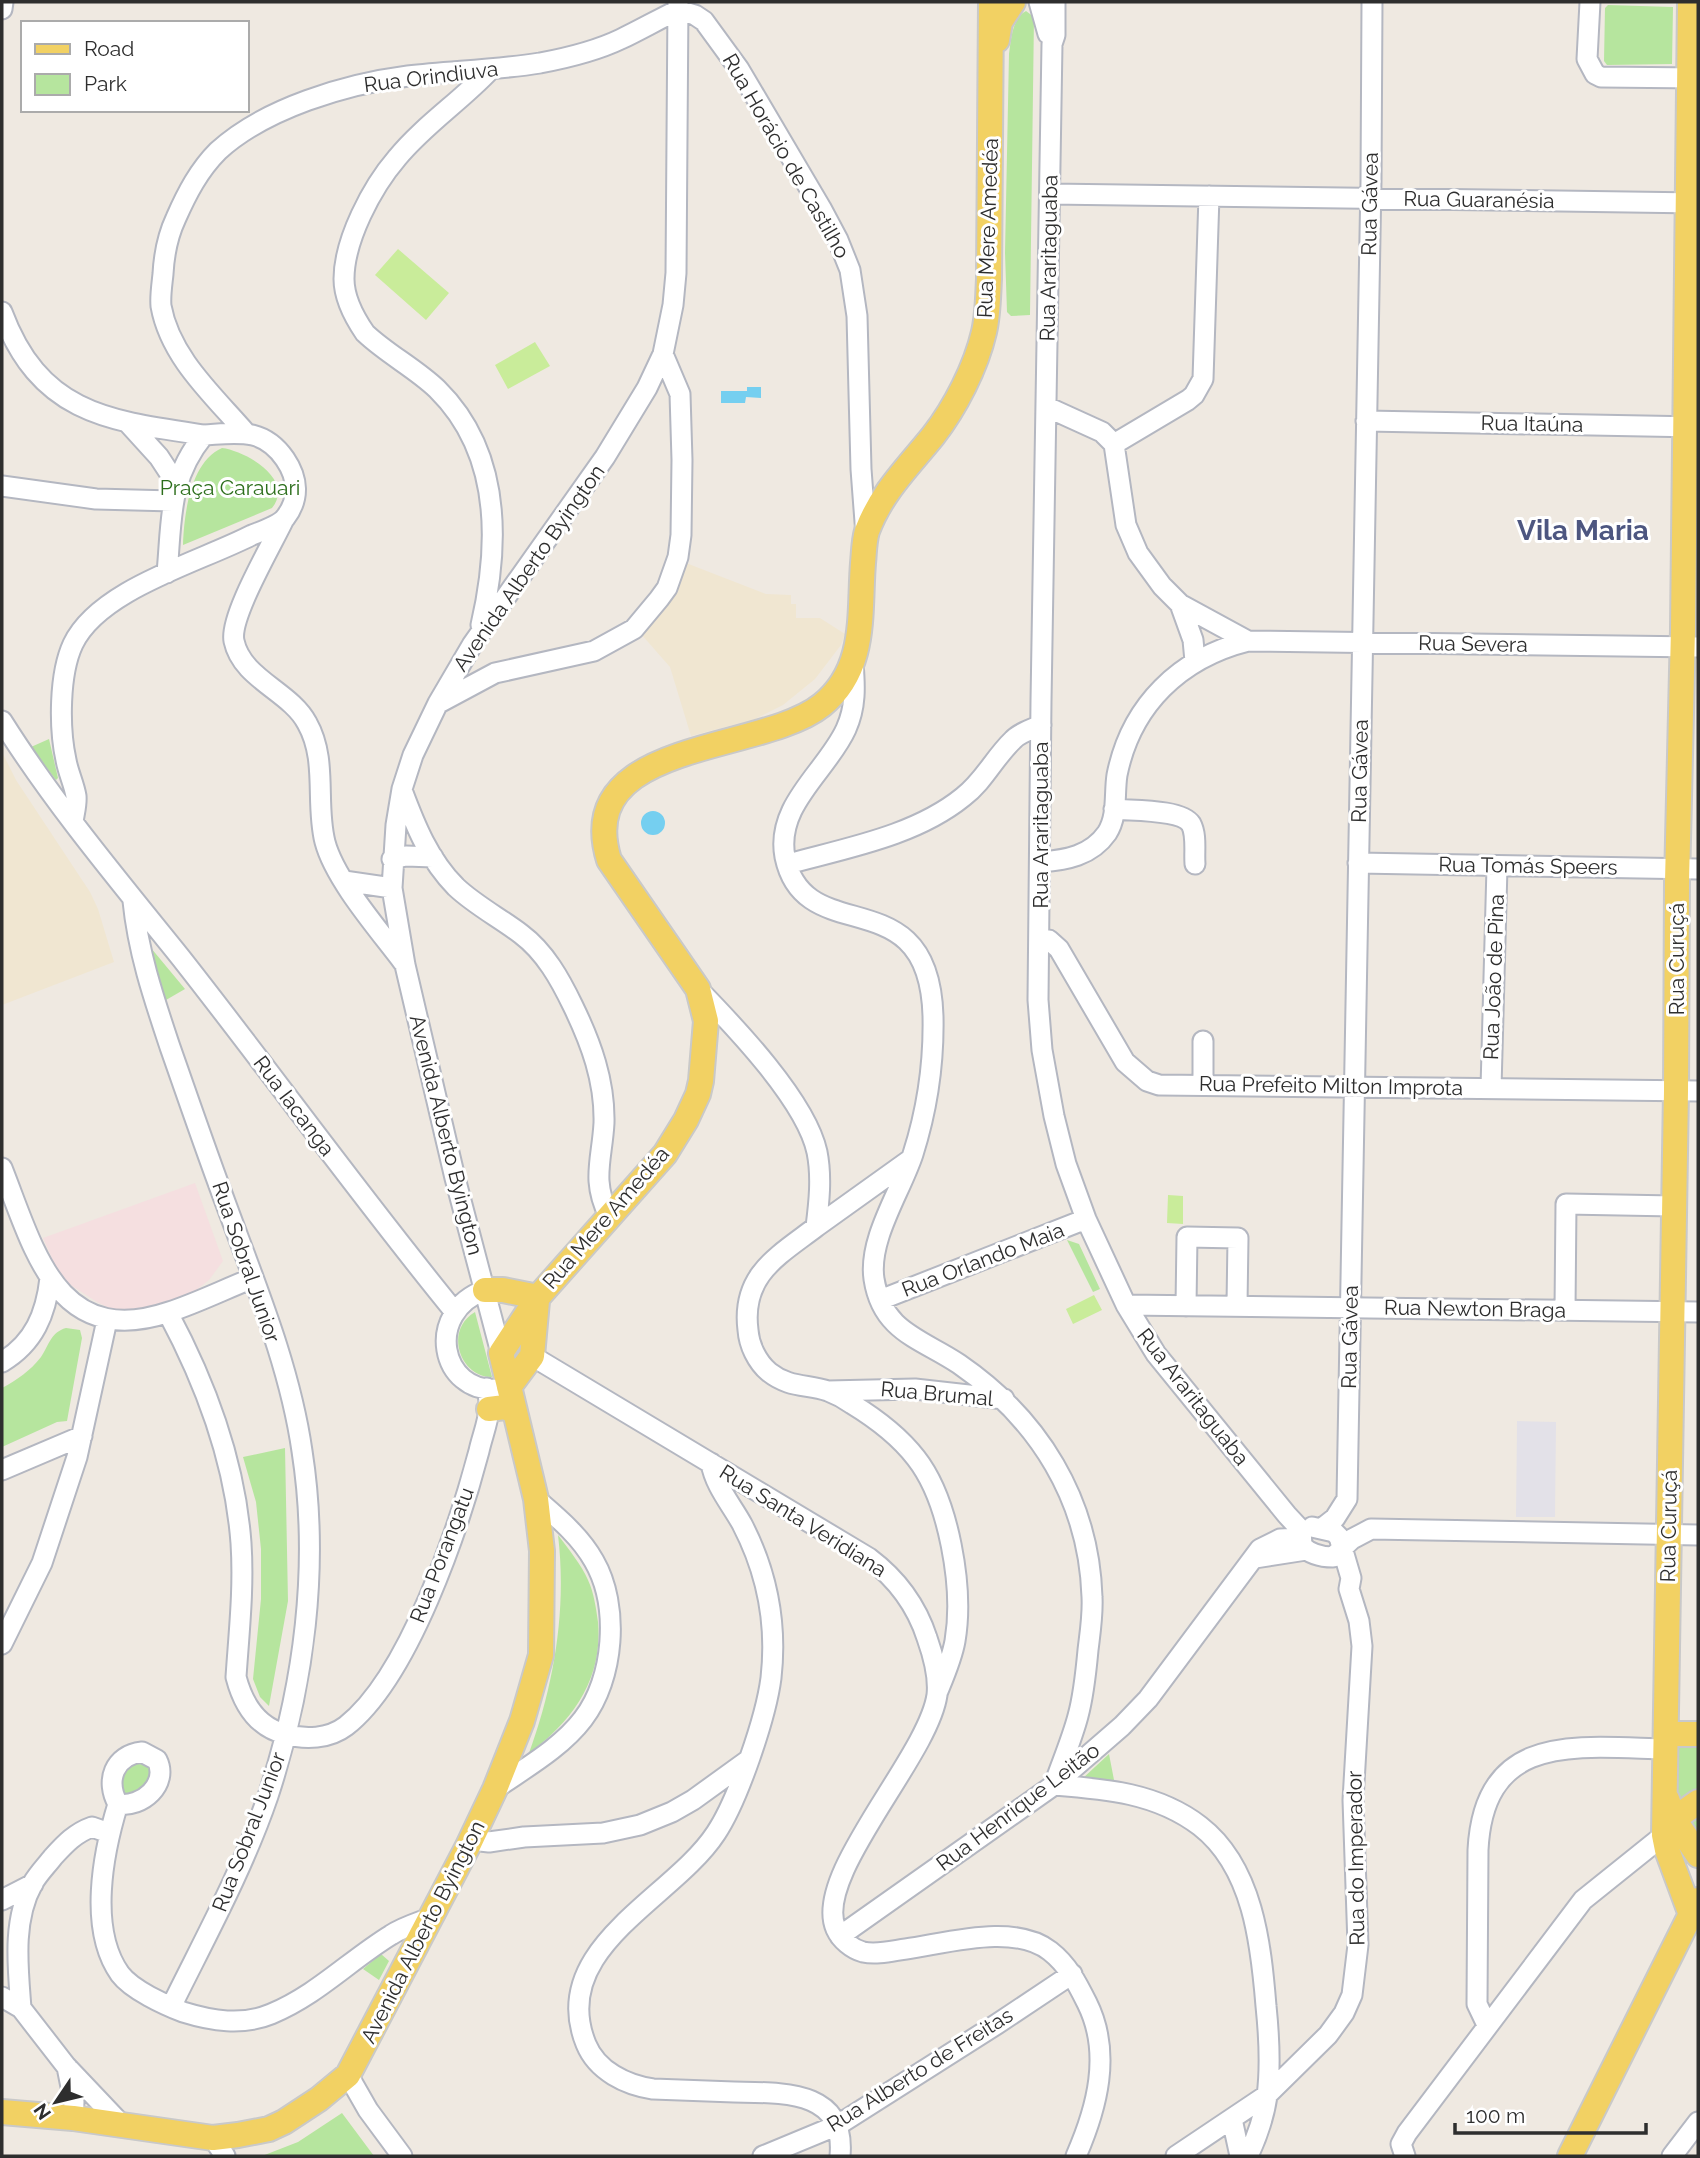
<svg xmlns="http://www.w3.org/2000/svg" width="1700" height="2158" font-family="Raleway,sans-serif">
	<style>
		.industrial { fill: #e3e1e8 }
		.education { fill: #f0e6d1 }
		.medical { fill: #f5dfe0 }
		.green { fill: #b6e59e }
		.pitch { fill: #c9ec9a }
		.water { fill: #75cff0 }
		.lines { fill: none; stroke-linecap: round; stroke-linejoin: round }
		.minor-casing { stroke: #b4b7c1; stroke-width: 23 }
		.major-casing { stroke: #c9c9c9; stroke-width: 28 }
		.minor { stroke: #fff; stroke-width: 19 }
		.major { stroke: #f2d163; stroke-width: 24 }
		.labels { text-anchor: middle; stroke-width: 6; stroke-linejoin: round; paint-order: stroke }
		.street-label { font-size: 21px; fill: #2e2e2e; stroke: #fff }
		.park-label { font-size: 21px; fill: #2c6e1b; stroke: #fff }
		.district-label { font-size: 28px; font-weight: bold; fill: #4d5680; stroke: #fff }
	</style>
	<rect width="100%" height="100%" fill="#efe9e1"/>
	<path class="industrial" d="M1517 1421 1556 1422 1555 1517H1516Z"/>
	<path class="education" d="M686 563 766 594 791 595V604H796V618H820L845 634 841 645 815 679 783 705 755 719 691 736 670 667 641 634 667 604Z
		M2 752 16 780 90 892 98 909 114 962 2 1005Z"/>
	<path class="medical" d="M195 1183 223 1261 209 1280 195 1291 171 1302 125 1311 111 1309 97 1302 69 1284 58 1272 43 1238Z"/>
	<path class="green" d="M1608 5 1673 7 1672 64 1607 65 1604 61 1605 8Z
		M1026 11 1034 17 1030 315 1011 316 1007 312 1005 253 1009 54C1011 40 1012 18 1026 11Z
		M222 448C246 451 295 479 272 508L183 545C184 515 190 462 222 448Z
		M49 739 58 778 56 780 31 747Z
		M146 942 185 989 166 1000Z
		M1067 1240 1079 1244 1100 1289 1093 1292Z
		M475 1312 492 1377C461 1378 443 1331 475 1312Z
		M66 1328 80 1330 82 1338 67 1421 57 1422 2 1447V1388C17 1380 30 1371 41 1357 49 1345 51 1332 66 1328Z
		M285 1448 288 1601 269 1706 260 1697 253 1679 261 1599V1549L256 1502 243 1457Z
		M558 1535C569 1550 581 1564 588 1580 594 1593 596 1608 598 1622 603 1679 573 1721 529 1753 554 1685 567 1609 558 1535Z
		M1672 1739H1698V1847L1671 1783Z
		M1109 1754 1114 1780 1082 1779Z
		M140 1757 158 1775 126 1801C114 1772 115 1775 140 1757Z
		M381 1954 389 1961 379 1980 363 1969Z
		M342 2113 374 2156H262L298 2142Z"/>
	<path class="pitch" d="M398 249 449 293 426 320 375 275Z
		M535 342 550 366 508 389 495 365Z
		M1168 1195 1183 1196V1224L1167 1223Z
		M1094 1295 1102 1310 1073 1324 1066 1309Z"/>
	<path class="water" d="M747 387H761V398L746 397 745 403H721V391H747Z
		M641 823a12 12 0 1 1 24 0a12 12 0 1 1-24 0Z"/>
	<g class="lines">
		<g class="minor-casing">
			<path id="minor" d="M1039 2 1048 34
				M1055 2V35L1052 44 1041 701 1038 1000 1042 1050 1054 1116 1066 1164 1086 1219 1126 1305 1156 1354 1287 1515 1301 1530
				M1590 2 1587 59 1595 74 1601 77 1698 78
				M2 9 3 2
				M1050 194 1698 203
				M2 312C40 414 108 421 204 435
				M1047 407 1102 432 1114 444 1126 525 1138 553 1162 586 1180 604 1248 641
				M1366 421 1698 427
				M129 424 159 457 176 483
				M245 432C213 395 170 357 161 306 160 296 162 284 163 274 164 255 168 235 176 218 187 193 199 170 218 151 265 108 346 84 408 76 452 71 496 70 540 63 567 58 596 51 621 39 640 30 659 19 678 10L695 15 704 21 739 69 821 208 838 240 850 270 857 316 861 469 866 535
				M1114 444 1188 400 1194 395 1203 379 1209 196
				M2 486 96 499 173 501
				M284 519C272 545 229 617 234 641 242 679 290 691 307 723 328 760 315 803 325 842 335 880 379 930 403 962
				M1180 604 1193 640 1195 661
				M481 625C500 543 501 452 437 389 415 368 387 354 365 333 354 317 344 299 344 279 344 240 372 187 397 158 424 125 461 101 490 70
				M853 663C855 686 856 707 846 729 827 771 775 805 785 857 805 952 929 875 933 1016 934 1063 927 1110 913 1154 901 1191 868 1239 874 1279 882 1332 922 1339 959 1364 1039 1419 1089 1500 1092 1597 1093 1615 1090 1633 1088 1650 1086 1672 1084 1694 1078 1716 1072 1739 1062 1762 1054 1785 1106 1789 1157 1793 1200 1826 1253 1867 1261 1944 1266 2006 1269 2035 1271 2066 1267 2096 1264 2117 1257 2137 1248 2156
				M439 703 495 673 594 651 634 629 659 599 667 588 678 557 681 535 682 460 680 394 663 354
				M2 721C55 805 119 881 181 958 273 1075 360 1196 454 1311
				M402 790C415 825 429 860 456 887 475 905 500 918 521 934 545 952 560 979 573 1006 591 1043 605 1081 604 1123 602 1160 591 1180 609 1216
				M1114 809C1132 811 1181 809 1191 824 1197 835 1194 852 1195 864
				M73 822C74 814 77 804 76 796 74 784 68 772 66 760 59 728 59 674 73 644 99 589 200 562 252 535 262 531 278 526 285 518 300 499 298 478 285 459 263 427 237 433 204 435 168 479 172 519 167 573
				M392 859 406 856 433 857
				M1041 862C1066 860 1091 856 1107 833 1118 816 1114 794 1117 775 1131 705 1180 658 1248 641L1698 647
				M1358 863 1698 869
				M788 864C846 848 915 836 963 797 984 781 994 758 1013 740 1019 733 1032 729 1041 725
				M344 881 392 888
				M133 901C138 952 154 999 170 1047 189 1101 207 1154 227 1207 256 1286 290 1367 302 1451 320 1566 304 1686 268 1796 243 1869 205 1938 171 2007
				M1040 940H1049L1059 949 1125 1062 1147 1081 1159 1085 1698 1091
				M698 989C735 1027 806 1101 817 1152 822 1177 819 1203 816 1227 778 1256 741 1275 748 1330 749 1345 757 1362 769 1372 789 1388 807 1384 828 1391 836 1394 845 1399 852 1404 875 1418 899 1436 916 1458 949 1500 964 1588 955 1641 952 1658 945 1674 938 1691
				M1203 1085V1041
				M1491 1088 1497 867
				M2 1168C34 1249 57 1350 169 1312 197 1303 225 1289 253 1278
				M816 1227 911 1159
				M485 1290C424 1312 440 1394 498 1389
				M880 1300 1086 1219
				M1126 1305 1698 1312
				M1186 1306 1187 1237 1238 1238 1237 1305
				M1565 1310 1566 1204 1674 1206
				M168 1313C206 1384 235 1461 241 1543 244 1588 239 1632 236 1677 243 1704 257 1727 285 1734 305 1740 329 1739 346 1726 409 1677 459 1527 479 1451 482 1437 488 1423 489 1409 490 1403 488 1395 487 1388
				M501 1353 455 1178 405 965 392 888 396 825 402 789 413 755 438 703 472 645 605 457 647 388 663 354 673 305 676 273 678 2
				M532 1356 869 1558C897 1579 916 1604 927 1638 933 1655 939 1677 937 1695 928 1757 812 1876 836 1929 841 1940 852 1949 863 1952 877 1955 892 1951 906 1949 948 1943 1014 1923 1050 1951 1068 1965 1077 1983 1087 2003 1112 2053 1097 2108 1076 2156
				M2 1362C34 1343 46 1314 50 1278
				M828 1391 915 1389 1004 1399
				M711 1463C715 1486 731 1504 742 1524 767 1572 777 1625 771 1678 766 1717 738 1800 716 1833 673 1899 547 1948 586 2044 597 2071 626 2085 653 2089 680 2090 707 2091 734 2092 782 2093 846 2089 840 2156
				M2 1470 82 1436
				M1321 1529 1335 1518 1347 1499 1371 181 1372 2
				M1301 1530 1302 1546C1310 1554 1322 1557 1333 1557L1352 1539 1371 1529 1698 1535
				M1255 1558 1306 1550
				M2 1644 42 1563 77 1457 107 1320
				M142 1752 157 1760C169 1784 142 1808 118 1804 105 1781 114 1755 142 1752Z
				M495 1789C525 1768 561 1748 583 1719 614 1679 620 1606 594 1561 580 1536 558 1518 536 1499
				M118 1804C103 1853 88 1929 120 1974 132 1990 165 2005 183 2012 212 2021 242 2026 271 2014 317 1995 350 1960 391 1935 403 1927 417 1923 430 1918
				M471 1840 489 1842 524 1837 603 1833 640 1825 672 1812 693 1800 747 1761
				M2 1900 33 1884
				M840 1936 1054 1785 1122 1726 1148 1699 1260 1549 1280 1539 1301 1538
				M2 1997 21 2008 66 2066 121 2124
				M21 2008C18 1968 12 1920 33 1883 38 1874 47 1865 53 1857 65 1844 75 1833 92 1827L109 1833
				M1487 2025 1477 2004 1478 1850C1484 1731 1577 1747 1666 1749
				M67 2067 74 2102 73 2118
				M348 2075 368 2110 402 2156
				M1232 2119 1240 2156
				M213 2138 225 2156
				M763 2156 838 2125 997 2024 1072 1974
				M1176 2156 1267 2095 1328 2035 1344 2013 1352 1995 1358 1945 1353 1800 1362 1646 1359 1621 1349 1589 1351 1578 1339 1537 1334 1532 1312 1527
				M1405 2156 1401 2144 1407 2133 1583 1900 1664 1835
				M1672 2156 1698 2122"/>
		</g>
		<g class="major-casing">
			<path id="major" d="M1690 2 1683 629 1677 882 1676 1091 1664 1835 1667 1850 1690 1912
				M997 40 1000 22 1013 2
				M485 1290H503L538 1297
				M509 1387 532 1356 537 1301
				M489 1409 505 1407 515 1412
				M1666 1734H1698
				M1667 1799 1674 1819 1698 1855
				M1666 1831 1674 1819 1698 1802
				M2 2112 73 2118 213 2138 238 2135 269 2129 284 2122 319 2099 348 2075 468 1846 495 1789 522 1721 541 1655 542 1551 536 1499 501 1353 538 1297 665 1154 686 1120 698 1094 701 1081 706 1021 698 989 609 860C572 739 761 754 822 705 867 669 859 614 863 563 864 553 864 541 867 531 881 493 908 467 933 436 955 408 976 367 984 332 988 315 988 297 989 279L991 2
				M1570 2156 1698 1900"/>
		</g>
		<use href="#minor" class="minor"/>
		<use href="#major" class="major"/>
	</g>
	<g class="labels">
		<g class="street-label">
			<text transform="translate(431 77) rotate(-7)" y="7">Rua Orindiuva</text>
			<text transform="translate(786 156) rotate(60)" y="7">Rua Horácio de Castilho</text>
			<text transform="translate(1479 200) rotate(1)" y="7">Rua Guaranésia</text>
			<text transform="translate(1370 204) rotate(-89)" y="7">Rua Gávea</text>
			<text transform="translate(988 228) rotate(-88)" y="7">Rua Mere Amedéa</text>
			<text transform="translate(1049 258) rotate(-89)" y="7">Rua Araritaguaba</text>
			<text transform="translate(1532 424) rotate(1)" y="7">Rua Itaúna</text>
			<text transform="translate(529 568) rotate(-55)" y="7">Avenida Alberto Byington</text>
			<text transform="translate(1473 644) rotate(1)" y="7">Rua Severa</text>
			<text transform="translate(1360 771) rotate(-89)" y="7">Rua Gávea</text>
			<text transform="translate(1041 825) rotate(-90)" y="7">Rua Araritaguaba</text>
			<text transform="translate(1528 866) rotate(1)" y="7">Rua Tomás Speers</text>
			<text transform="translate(1677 959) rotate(-90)" y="7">Rua Curuçá</text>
			<text transform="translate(1494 977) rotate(-88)" y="7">Rua João de Pina</text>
			<text transform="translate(1331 1086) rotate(1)" y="7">Rua Prefeito Milton Improta</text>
			<text transform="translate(294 1106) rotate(53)" y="7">Rua Iacanga</text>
			<text transform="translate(446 1135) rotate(76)" y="7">Avenida Alberto Byington</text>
			<text transform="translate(606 1218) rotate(-49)" y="7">Rua Mere Amedéa</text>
			<text transform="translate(983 1260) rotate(-21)" y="7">Rua Orlando Maia</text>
			<text transform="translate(246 1262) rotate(71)" y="7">Rua Sobral Junior</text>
			<text transform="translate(1475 1309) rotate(1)" y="7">Rua Newton Braga</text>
			<text transform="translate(1350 1337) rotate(-89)" y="7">Rua Gávea</text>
			<text transform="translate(937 1394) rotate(5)" y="7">Rua Brumal</text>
			<text transform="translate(1193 1397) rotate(52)" y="7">Rua Araritaguaba</text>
			<text transform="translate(803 1521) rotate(32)" y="7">Rua Santa Veridiana</text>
			<text transform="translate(1669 1526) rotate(-89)" y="7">Rua Curuçá</text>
			<text transform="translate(442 1555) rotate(-69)" y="7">Rua Porangatu</text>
			<text transform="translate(1018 1807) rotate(-37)" y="7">Rua Henrique Leitão</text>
			<text transform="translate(249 1832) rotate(-69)" y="7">Rua Sobral Junior</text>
			<text transform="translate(1356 1858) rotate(-91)" y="7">Rua do Imperador</text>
			<text transform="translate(423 1932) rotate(-63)" y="7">Avenida Alberto Byington</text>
			<text transform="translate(920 2070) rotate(-32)" y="7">Rua Alberto de Freitas</text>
		</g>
		<g class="park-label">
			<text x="230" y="495">Praça Carauari</text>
		</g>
		<g class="district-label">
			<text x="1583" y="540">Vila Maria</text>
		</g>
	</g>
	<rect width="1700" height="2158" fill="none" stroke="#2e2e2e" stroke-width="7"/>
	<rect x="21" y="21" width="228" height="91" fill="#ffffff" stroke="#ababab" stroke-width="2"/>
	<rect x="35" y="44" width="35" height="10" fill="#f2d163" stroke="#ababab" stroke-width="2"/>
	<text x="84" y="56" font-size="21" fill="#2e2e2e">Road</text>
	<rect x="35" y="74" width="35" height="21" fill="#b6e59e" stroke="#ababab" stroke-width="2"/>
	<text x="84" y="91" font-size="21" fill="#2e2e2e">Park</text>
	<g transform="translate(56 2102) rotate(235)" stroke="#ffffff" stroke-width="5" paint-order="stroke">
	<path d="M0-5L12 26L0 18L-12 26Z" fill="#2e2e2e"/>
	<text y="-10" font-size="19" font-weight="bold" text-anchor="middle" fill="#2e2e2e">N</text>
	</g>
	<path d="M1455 2123v10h191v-10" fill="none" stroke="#2e2e2e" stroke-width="3.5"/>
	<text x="1466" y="2123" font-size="21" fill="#2e2e2e" stroke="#ffffff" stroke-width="5" paint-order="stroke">100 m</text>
</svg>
